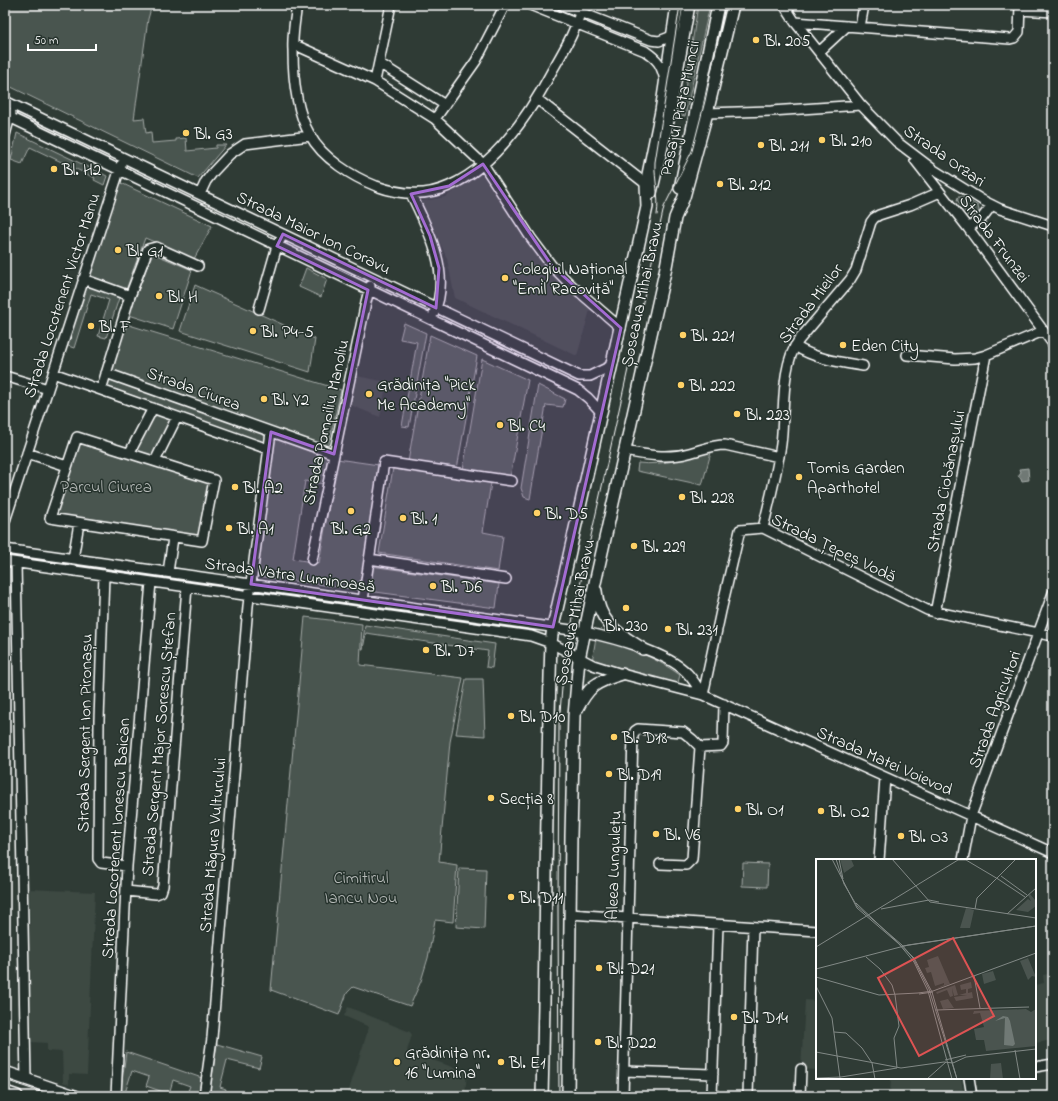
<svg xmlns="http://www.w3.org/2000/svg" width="1058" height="1101" font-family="'Indie Flower',sans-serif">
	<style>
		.built { fill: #3c4842 }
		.green { fill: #4a544f; stroke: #a4aaa7 }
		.water { fill: #707975; stroke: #a9afac }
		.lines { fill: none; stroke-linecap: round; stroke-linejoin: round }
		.minor-casing { stroke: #fff; stroke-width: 12 }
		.major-casing { stroke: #fff; stroke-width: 14 }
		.minor { stroke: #26332d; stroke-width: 9 }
		.major { stroke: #26332d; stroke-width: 11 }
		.tram { stroke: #fff; stroke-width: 1 }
		.marked { fill: #a36bd2; fill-opacity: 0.2; stroke: #a36bd2; stroke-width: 3; stroke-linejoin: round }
		.poi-dot { fill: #ffd166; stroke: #26332d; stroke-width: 1.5 }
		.labels { text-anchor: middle; stroke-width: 3; stroke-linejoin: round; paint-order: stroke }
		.poi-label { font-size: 17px; fill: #fff; stroke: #26332d; text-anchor: start }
		.street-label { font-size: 17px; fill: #fff; stroke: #26332d }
		.park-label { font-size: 17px; fill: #b7bbb9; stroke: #26332d }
		.inset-road { fill: none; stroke: #828986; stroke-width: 1 }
		.view { fill: #de5353; fill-opacity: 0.15; stroke: #de5353; stroke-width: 2 }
		.inset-edge { fill: none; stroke: #fff; stroke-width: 2 }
	</style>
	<rect width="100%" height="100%" fill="#2f3b35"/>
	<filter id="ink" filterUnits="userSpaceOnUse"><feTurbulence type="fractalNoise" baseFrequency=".025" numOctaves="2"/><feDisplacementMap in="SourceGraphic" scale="8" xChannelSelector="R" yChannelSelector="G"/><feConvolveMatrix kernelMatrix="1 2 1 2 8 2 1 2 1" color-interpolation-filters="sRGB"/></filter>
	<g filter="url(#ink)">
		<path class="built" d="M481 173 534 252 590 310 577 356 455 298 447 259 422 201 445 197Z
			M357 376 387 382 380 417 350 405Z
			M29 889 95 892 87 1075 69 1074V1084L63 1082 62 1052 47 1051V1043L30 1042Z
			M1053 973V1040L1035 1043V985L1044 983 1043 975Z
			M805 1000 817 1001V1070L801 1069Z
			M348 1007 410 1032 412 1035 407 1051 467 1072 465 1096H347L369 1027 344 1016Z
			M891 1078H961L964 1096H890Z"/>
		<path class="green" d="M5 5H152L148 19 134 119 144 118 146 133 151 132 152 143 176 141V139L186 138 187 151 216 148V145H226L198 178 5 84Z
			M698 5H710L685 116 681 115Z
			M20 111 108 154 109 158 106 160 16 117 17 114Z
			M17 133 107 176 104 185 94 180 95 178 30 147 22 164 11 160Z
			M131 164 270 232 267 237 128 170Z
			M119 182 212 226 194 259 145 238 126 290 89 278Z
			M958 197H963L978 206 979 211C977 216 974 217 969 217L957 200Z
			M290 241 367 278V282L366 284 286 245Z
			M152 253 192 270 173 329 129 315Z
			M306 268 327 279 321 297 299 287Z
			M86 284 120 295 106 338 98 336 109 300 91 294 74 348 65 345Z
			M195 285 315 339 310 372 180 331Z
			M380 285 430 309V312L428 314 377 289Z
			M452 319 557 370 556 374 553 376 449 326Z
			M404 323 426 333 409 427 402 426 417 342 400 339Z
			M126 324 341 390 328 447 112 371Z
			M430 335 477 356 457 469 408 462Z
			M482 359 528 380 510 478 463 470Z
			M108 377 267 434 266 446 104 389Z
			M538 385 565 399 563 407 546 405 530 499 524 497 521 488Z
			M153 411 175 418 153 462 211 481 200 539 54 516 79 440 130 454Z
			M275 438 329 456 324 484 305 481 293 559 319 563 337 459 379 465 361 590 256 576Z
			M712 449 702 485 637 471 638 463C664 466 688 458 712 449Z
			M393 468 491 483 483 532 503 536 498 571 379 553Z
			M371 566 499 584 496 608 368 591Z
			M305 617 362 624 360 665 463 678 450 742 439 862 457 865 453 922 435 920 428 958 421 981 410 1006 353 987 347 993 339 1015 271 990Z
			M365 625 495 644 492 668 486 667 488 651 366 633 363 649H362Z
			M596 637C628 648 652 655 680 675L677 686 592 662Z
			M466 679H483L485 736 456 734Z
			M743 863 768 864 767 887 742 886Z
			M459 868 486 869 484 929 456 927Z
			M217 1044 262 1057 259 1068 227 1060 220 1087 226 1089 224 1096H209Z
			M126 1052 202 1078 199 1096H186L190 1086 173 1080 169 1094 146 1086 149 1077 132 1071 124 1096H120Z"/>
		<path class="water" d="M1028 468 1029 480 1022 481 1021 478 1018 476 1021 472 1020 469Z"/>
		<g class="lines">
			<g class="minor-casing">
				<path id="minor" d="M297 5C295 20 292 35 293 50 293 78 296 111 310 135 322 158 353 177 376 186 401 195 425 197 449 186 495 166 530 113 552 71 564 50 577 29 582 5
					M530 5 645 51C658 60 661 64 665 80
					M562 5 651 40 659 41 672 36
					M784 5 795 22 861 105 897 142 934 170 982 200 1000 209 1053 226
					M1020 10 1053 12
					M795 22 1010 39 1014 38 1019 32 1020 5
					M860 27 864 5
					M293 44 375 81 435 119 483 164 531 238 552 266 569 283 621 328
					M819 52 847 26
					M379 63 445 105
					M375 81 391 5
					M537 99 646 184
					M5 101 579 376H590L611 366
					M707 113 771 111 861 105
					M5 115 578 390 588 398 601 412
					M435 119 476 61 505 5
					M5 135 11 113
					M915 160 968 228 1053 344
					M200 194 206 181 213 172 230 154 245 144 310 136
					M411 194C428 229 452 274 434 313
					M968 228 982 218 992 205
					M83 279 130 296
					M259 309 277 246 283 234
					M795 346C815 359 839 362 863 366
					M907 355 955 359 975 358 986 355 1043 331
					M53 373 268 449
					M106 373 334 454
					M5 376 48 389
					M101 390 130 296 148 249 156 247 198 266
					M77 437 214 480 202 541 50 518Z
					M624 451C646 455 667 459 689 453 701 450 712 445 725 445L779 457
					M130 452 153 408
					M27 453 67 466
					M155 461 177 417
					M5 521 121 165
					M763 528C770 500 777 472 781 444 785 412 780 366 799 340L850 280 856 270 871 222 874 218 879 215 910 205 940 192
					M5 549 585 632C613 638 667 652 687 673 693 679 698 688 703 695
					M73 559 79 523
					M369 559 506 579
					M312 560 366 302 370 286
					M5 561 531 636 551 643 593 665 622 674 703 695 1053 853
					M16 563 26 1079
					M168 572 173 538
					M104 575 99 720 98 859 101 863 127 866
					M363 600 384 462 512 481
					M935 613 986 355
					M703 695 721 611 740 530 763 528 927 610 1053 636
					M879 860 885 778
					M963 860 971 816 1053 593
					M660 864 686 865 692 859 700 747
					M126 891 156 894 161 892 163 886 187 587
					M570 914 817 931
					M1035 1067 1053 1064
					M624 1071 713 1074
					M969 1078 972 1096
					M116 1096 127 866 151 582
					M204 1096 212 1038 248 606 271 432
					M623 1096 633 736 635 731 638 729 683 732 692 739 700 747 721 746 723 743 724 704
					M712 1096 718 925
					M748 1096 753 927
					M800 1096 801 1069"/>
			</g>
			<g class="major-casing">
				<path id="major" d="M680 188 718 5
					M651 193 668 121 689 5
					M596 591C599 624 618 633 643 649
					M576 711C589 686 595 682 622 674
					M5 1072 75 1096
					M5 1092 17 1096
					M542 1096C546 945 546 794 551 643L553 627 647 207 646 184 661 111 677 5
					M568 1096 571 836 574 716 579 659 595 583 665 272 675 218 684 197 707 113 733 5"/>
			</g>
			<use href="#minor" class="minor"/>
			<use href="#major" class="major"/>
			<path class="tram" d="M657 215C660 197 654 180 655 162L680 5
				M5 1080 52 1096
				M559 1096 558 909 559 725 563 675 573 617 664 207 692 151 705 101 725 5"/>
		</g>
	</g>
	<path class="marked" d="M483 164 552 266 621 328 553 627 251 584 271 432 334 454 368 290 277 246 283 234 436 308 439 268 430 236 411 194 449 186Z"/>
	<g class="poi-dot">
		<circle cx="756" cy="40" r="4"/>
		<circle cx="186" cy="133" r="4"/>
		<circle cx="822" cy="140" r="4"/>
		<circle cx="761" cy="145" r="4"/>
		<circle cx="54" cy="169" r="4"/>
		<circle cx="720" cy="184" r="4"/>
		<circle cx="118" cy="250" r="4"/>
		<circle cx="505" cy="278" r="4"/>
		<circle cx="159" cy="296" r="4"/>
		<circle cx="91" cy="326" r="4"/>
		<circle cx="253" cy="331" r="4"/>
		<circle cx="683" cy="335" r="4"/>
		<circle cx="843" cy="345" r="4"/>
		<circle cx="681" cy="385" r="4"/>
		<circle cx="369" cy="394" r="4"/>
		<circle cx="264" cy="399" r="4"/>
		<circle cx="737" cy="414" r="4"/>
		<circle cx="500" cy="425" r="4"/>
		<circle cx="799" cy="477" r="4"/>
		<circle cx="235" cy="487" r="4"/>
		<circle cx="682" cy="497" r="4"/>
		<circle cx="351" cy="511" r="4"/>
		<circle cx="537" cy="513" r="4"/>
		<circle cx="403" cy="518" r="4"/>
		<circle cx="229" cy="528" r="4"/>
		<circle cx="634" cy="546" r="4"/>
		<circle cx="433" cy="586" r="4"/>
		<circle cx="626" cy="608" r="4"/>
		<circle cx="668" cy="629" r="4"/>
		<circle cx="426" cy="650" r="4"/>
		<circle cx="511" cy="716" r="4"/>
		<circle cx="614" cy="737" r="4"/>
		<circle cx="609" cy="774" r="4"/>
		<circle cx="491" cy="798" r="4"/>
		<circle cx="738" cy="809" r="4"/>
		<circle cx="821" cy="811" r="4"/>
		<circle cx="656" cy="834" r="4"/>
		<circle cx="901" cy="836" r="4"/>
		<circle cx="511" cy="897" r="4"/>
		<circle cx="599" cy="968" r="4"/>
		<circle cx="734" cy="1017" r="4"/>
		<circle cx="598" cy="1042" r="4"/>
		<circle cx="397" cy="1062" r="4"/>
		<circle cx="501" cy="1062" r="4"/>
	</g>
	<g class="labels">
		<g class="poi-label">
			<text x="764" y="46">Bl. 205</text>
			<text x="194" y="139">Bl. G3</text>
			<text x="830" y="146">Bl. 210</text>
			<text x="769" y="151">Bl. 211</text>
			<text x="62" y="175">Bl. H2</text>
			<text x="728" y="190">Bl. 212</text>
			<text x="126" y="256">Bl. G1</text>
			<text x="513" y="274">Colegiul Național<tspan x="513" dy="20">"Emil Racoviță"</tspan></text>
			<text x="167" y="302">Bl. H</text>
			<text x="99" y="332">Bl. F</text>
			<text x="261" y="337">Bl. P4-5</text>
			<text x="691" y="341">Bl. 221</text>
			<text x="851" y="351">Eden City</text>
			<text x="377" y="390">Grădinița "Pick<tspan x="377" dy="20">Me Academy"</tspan></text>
			<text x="689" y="391">Bl. 222</text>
			<text x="272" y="405">Bl. Y2</text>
			<text x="745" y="420">Bl. 223</text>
			<text x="508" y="431">Bl. C4</text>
			<text x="807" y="473">Tomis Garden<tspan x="807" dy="20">Aparthotel</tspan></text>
			<text x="243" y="493">Bl. A2</text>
			<text x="690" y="503">Bl. 228</text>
			<text x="545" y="519">Bl. D5</text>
			<text x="411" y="524">Bl. 1</text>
			<text x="237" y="534">Bl. A1</text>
			<text x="351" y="534" text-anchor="middle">Bl. G2</text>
			<text x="642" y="552">Bl. 229</text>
			<text x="441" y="592">Bl. D6</text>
			<text x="626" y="631" text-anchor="middle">Bl. 230</text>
			<text x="676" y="635">Bl. 231</text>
			<text x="434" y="656">Bl. D7</text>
			<text x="519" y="722">Bl. D10</text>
			<text x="622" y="743">Bl. D18</text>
			<text x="617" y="780">Bl. D19</text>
			<text x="499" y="804">Secția 8</text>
			<text x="746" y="815">Bl. O1</text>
			<text x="829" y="817">Bl. O2</text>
			<text x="664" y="840">Bl. V6</text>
			<text x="909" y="842">Bl. O3</text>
			<text x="519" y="903">Bl. D11</text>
			<text x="607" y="974">Bl. D21</text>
			<text x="742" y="1023">Bl. D14</text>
			<text x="606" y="1048">Bl. D22</text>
			<text x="405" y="1058">Grădinița nr.<tspan x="405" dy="20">16 "Lumina"</tspan></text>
			<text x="509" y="1068">Bl. E1</text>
		</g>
		<g class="street-label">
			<text transform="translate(679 108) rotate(-78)" y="6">Pasajul Piața Muncii</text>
			<text transform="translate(945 155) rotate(35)" y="6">Strada Orzari</text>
			<text transform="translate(314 232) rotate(26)" y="6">Strada Maior Ion Coravu</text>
			<text transform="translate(995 238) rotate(53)" y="6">Strada Frunzei</text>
			<text transform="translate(641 294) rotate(-78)" y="6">Șoseaua Mihai Bravu</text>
			<text transform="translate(61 295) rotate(-72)" y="6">Strada Locotenent Victor Manu</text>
			<text transform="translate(810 303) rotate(-53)" y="6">Strada Mieilor</text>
			<text transform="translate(194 388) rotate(20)" y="6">Strada Ciurea</text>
			<text transform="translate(325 422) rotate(-78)" y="6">Strada Pompiliu Manoliu</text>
			<text transform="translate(945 481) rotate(-79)" y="6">Strada Ciobănașului</text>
			<text transform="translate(834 547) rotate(26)" y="6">Strada Țepeș Vodă</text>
			<text transform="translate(290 574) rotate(8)" y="6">Strada Vatra Luminoasă</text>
			<text transform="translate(574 612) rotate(-79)" y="6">Șoseaua Mihai Bravu</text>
			<text transform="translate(994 709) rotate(-70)" y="6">Strada Agricultori</text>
			<text transform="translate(84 733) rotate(-89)" y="6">Strada Sergent Ion Pironașu</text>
			<text transform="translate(158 744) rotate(-85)" y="6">Strada Sergent Major Sorescu Ștefan</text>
			<text transform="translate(885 760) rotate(24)" y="6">Strada Matei Voievod</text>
			<text transform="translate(115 838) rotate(-86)" y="6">Strada Locotenent Ionescu Baican</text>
			<text transform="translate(212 845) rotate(-85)" y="6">Strada Măgura Vulturului</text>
			<text transform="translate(613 865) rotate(-88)" y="6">Aleea Lungulețu</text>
		</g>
		<g class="park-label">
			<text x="106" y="492">Parcul Ciurea</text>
			<text x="361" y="883">Cimitirul<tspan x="361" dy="20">Iancu Nou</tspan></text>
		</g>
	</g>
	<g transform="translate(816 859)">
		<rect width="220" height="220" fill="#2f3b35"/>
		<path d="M24 0H35L38 7 28 14ZM214 35 220 42V47L212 53 200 51 212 40 215 42 212 36ZM150 49 158 51 154 69H144ZM122 97 134 125 119 130 128 126V124L119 127 115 113 111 114 109 109 113 108 111 101ZM212 99 220 118 216 117 212 121 204 102ZM177 112 180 121 168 125 166 115ZM155 123 156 129 152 130V134L156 133 157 139 140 142 138 138 151 136H143L150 134V130L145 131 144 126ZM139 126 142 136 138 137 136 129 137 137 134 138 131 131 121 135 120 133ZM132 140 138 149 127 150 124 142ZM210 150 215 153 220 150V187L170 192 168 181H160L158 170 168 168 164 154 157 155 158 152ZM185 204 187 220H174L175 205Z" fill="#4a544f"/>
		<path d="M187 157 192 158 194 162 199 185 197 187 188 186 189 159 179 162Z" fill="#707975"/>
		<path class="inset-road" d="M16 0 41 49 83 85 98 103 112 132 136 220M20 0 28 25 41 47 86 86 97 99 113 130 141 220M23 0 27 20M76 0 114 43 220 59M185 17 211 36M182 20 209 38M40 44 98 99 116 133 141 220M65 50 113 41 123 43M159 50 161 39 200 0M191 55 220 29M87 87 220 67M0 88 142 1H150L182 20M0 110 92 86 220 67M158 117 164 149M0 118 63 136 102 134 117 132 220 94M0 127 16 159 24 219M103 135 117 133M120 151 213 148M18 173 30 174 46 189 56 204 59 220M199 191 204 220M0 193 85 209 128 203 137 204 150 198 220 190M129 201 150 196M0 219 25 218 81 209 78 179 83 167 79 136 76 126 64 110 50 98M111 220 130 203"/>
		<path class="view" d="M137 79 178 157 103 197 62 119Z"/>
		<rect width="220" height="220" class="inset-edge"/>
	</g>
	<rect width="1058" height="1101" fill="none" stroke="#26332d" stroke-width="20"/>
	<rect x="10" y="10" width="1038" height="1081" fill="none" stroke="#fff" stroke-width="1.5" filter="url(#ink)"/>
	<path d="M28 44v6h68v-6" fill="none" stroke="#ffffff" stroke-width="2"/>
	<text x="34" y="44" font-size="12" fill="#ffffff" stroke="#26332d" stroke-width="3" paint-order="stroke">50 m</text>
</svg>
